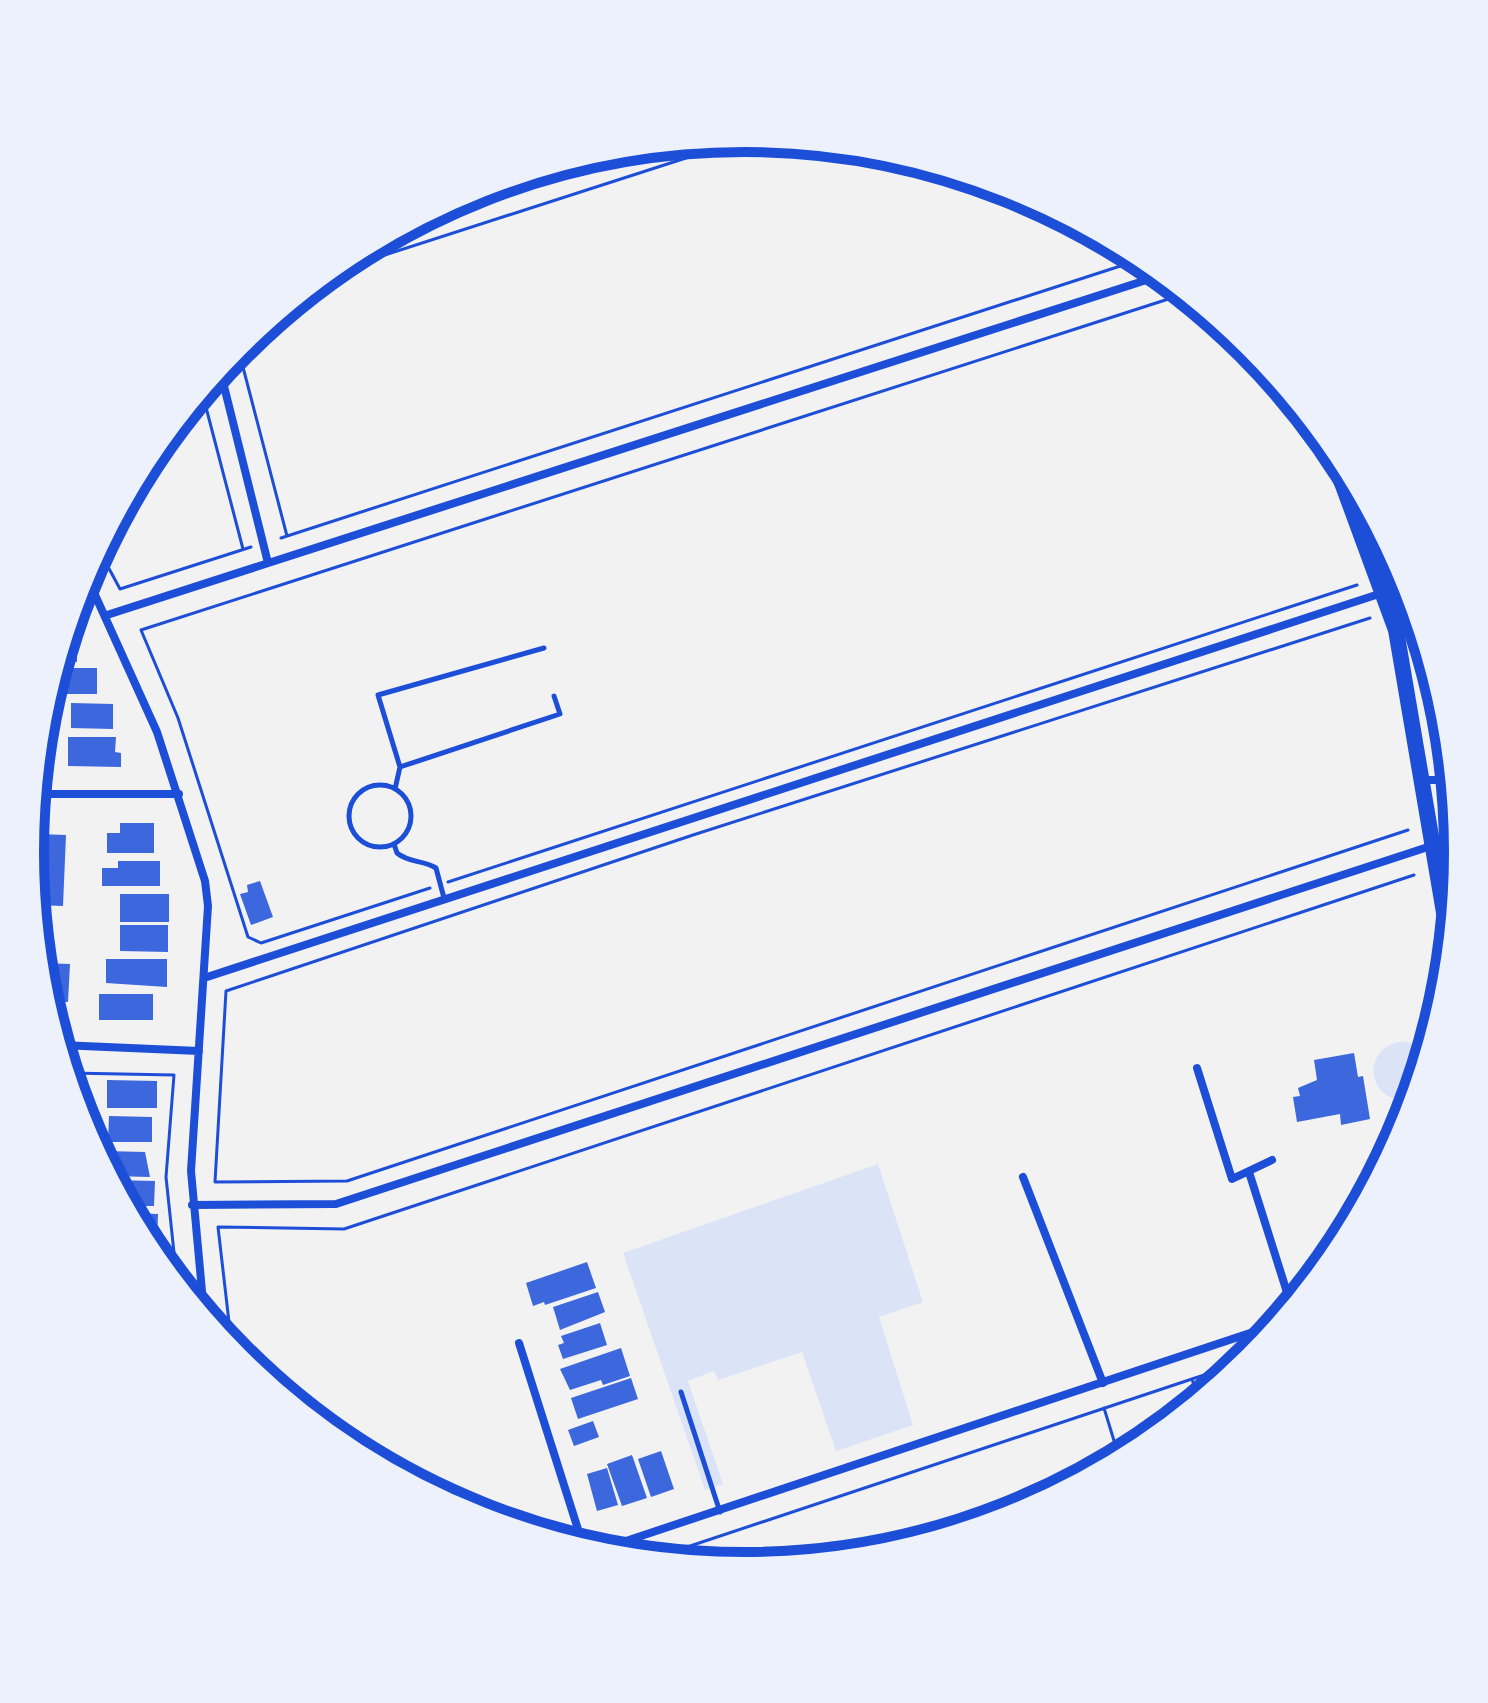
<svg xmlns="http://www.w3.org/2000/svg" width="1488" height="1703" font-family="Mulish,sans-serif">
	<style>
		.green { fill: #dbe4f7 }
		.building { fill: #3d67dc }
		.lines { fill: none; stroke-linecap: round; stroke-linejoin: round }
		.path { stroke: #1d4ed8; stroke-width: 3 }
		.service { stroke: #1d4ed8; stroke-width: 5 }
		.minor { stroke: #1d4ed8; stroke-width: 8 }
		.trunk { stroke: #1d4ed8; stroke-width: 16 }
		.rim { fill: none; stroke: #1d4ed8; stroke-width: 10 }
	</style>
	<rect width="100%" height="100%" fill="#f2f2f2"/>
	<path class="green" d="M1404 1041 1413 1044 1425 1054 1412 1098C1369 1109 1356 1047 1404 1041Z
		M878 1164 923 1302 879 1317 913 1425 836 1451 802 1352 718 1380 714 1371 688 1381 723 1484 705 1490 623 1253Z"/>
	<path class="building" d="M68 633H77V662H59Z
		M57 668H97V694H57Z
		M71 703 113 704V729L71 728Z
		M68 737H116L115 752 121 753V767L68 766Z
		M120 823H154V853H107V833H120Z
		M38 834 66 835 63 906 36 905Z
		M118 861H160V886H102V868H118Z
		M260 881 273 917 251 925 240 894 248 892 247 885Z
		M120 894H169V922H120Z
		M120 925H168V952L120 951Z
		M106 959H167V987L106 983Z
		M41 963 70 964 68 1002 47 1001Z
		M99 994H153V1020H99Z
		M1354 1053 1358 1077 1363 1076 1370 1119 1341 1125 1340 1114 1297 1122 1293 1097 1300 1096 1298 1088 1317 1080 1314 1060Z
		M71 1076H85L84 1109H80Z
		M107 1080 157 1081V1108H107Z
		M109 1116 152 1117V1142H108Z
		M105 1151 145 1152 150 1177 112 1176 105 1162Z
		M114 1180 155 1181 154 1206H128Z
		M132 1213 158 1214 157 1242 147 1241Z
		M587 1262 596 1288 545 1305 544 1302 533 1306 526 1283Z
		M598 1292 605 1312 560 1330 553 1307Z
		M600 1323 607 1345 563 1359 558 1345 564 1343 561 1336Z
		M621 1348 630 1376 603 1385 601 1380 570 1390 560 1369Z
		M631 1378 638 1399 578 1419 571 1398Z
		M593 1421 599 1437 574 1446 568 1430Z
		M661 1451 674 1489 651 1497 638 1459Z
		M632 1455 647 1498 622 1506 607 1464Z
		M607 1468 618 1505 597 1511 587 1474Z"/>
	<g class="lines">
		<path class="path" d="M329 273 748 138
			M238 348 287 536
			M202 392 243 549
			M281 538 1142 259
			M99 550 120 589 251 547
			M1370 618 693 835 226 991 215 1182 347 1181 1408 830
			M448 882 1357 585
			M430 888 261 943 248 937 178 718 141 630 1184 294
			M69 1073 174 1075 166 1177 177 1281
			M232 1348 218 1227 344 1229 1414 875
			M1198 1398 1192 1379 1241 1363
			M1104 1408 1119 1457
			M657 1557 1192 1379"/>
		<path class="service" d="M400 767 378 695 544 648
			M349 816a31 31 0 1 1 62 0a31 31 0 1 1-62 0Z
			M395 789 400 767 560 714 554 696
			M394 844 397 853C409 863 423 860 436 868L444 898
			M681 1392 720 1512"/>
		<path class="minor" d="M415 222 645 147
			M220 370 268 563
			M86 575 157 732 205 881 208 906 191 1171 204 1313
			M107 615 1162 275
			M1421 780H1451
			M36 794H179
			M204 978 1382 593
			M60 1045 199 1051
			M1197 1068 1232 1179 1272 1160
			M1249 1172 1291 1305
			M1023 1177 1103 1383
			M192 1205 336 1204 1431 846
			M519 1343 583 1545
			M599 1550 1274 1325"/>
		<path class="trunk" d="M1327 442 1396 630 1449 942"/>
	</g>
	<path d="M0 0H1488V1703H0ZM44 852a700 700 0 1 1 1400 0a700 700 0 1 1-1400 0Z" fill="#edf1fc" fill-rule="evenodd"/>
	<path class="rim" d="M44 852a700 700 0 1 1 1400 0a700 700 0 1 1-1400 0Z"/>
</svg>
